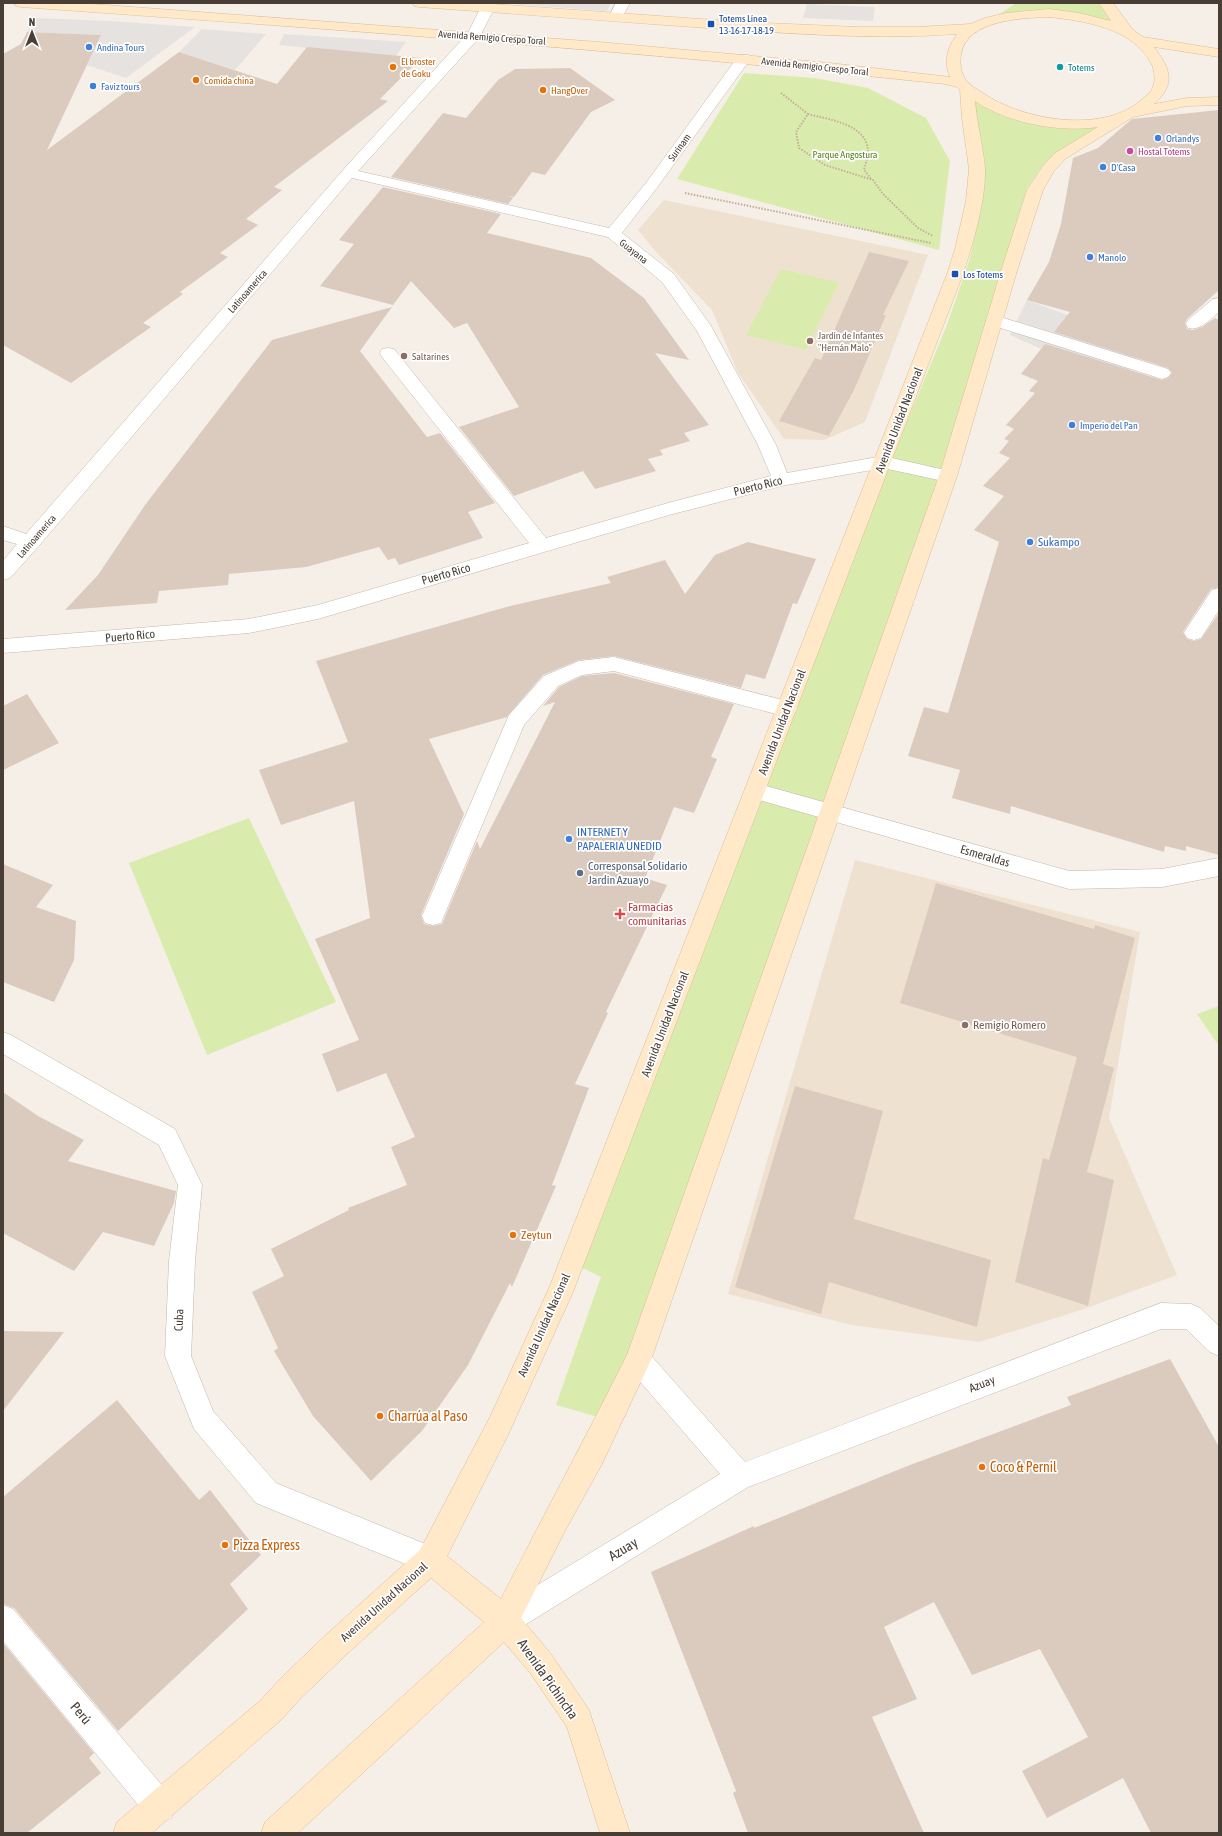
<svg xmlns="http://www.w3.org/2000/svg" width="1222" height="1836" font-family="'Asap Condensed',sans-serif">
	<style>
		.education { fill: #efe1d0 }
		.green { fill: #daecad }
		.parking { fill: #e6e2e0 }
		.building { fill: #dbcbbf }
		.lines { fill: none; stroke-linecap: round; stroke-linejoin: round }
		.lane-casing { stroke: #c4b8ac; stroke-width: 1 }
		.street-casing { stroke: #c4b8ac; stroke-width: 1 }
		.secondary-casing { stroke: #dcbe96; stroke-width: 1 }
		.path { stroke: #c4ae99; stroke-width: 2; stroke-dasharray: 1.5 1.5; stroke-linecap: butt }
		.lane { fill: #fff; fill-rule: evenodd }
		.street { fill: #fff; fill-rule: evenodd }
		.secondary { fill: #ffe9c8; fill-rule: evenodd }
		.transit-dot { fill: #1a4fb4; stroke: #fff; stroke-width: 1.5 }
		.shop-dot { fill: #3f7fe0; stroke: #fff; stroke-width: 1.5 }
		.food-dot { fill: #e8710a; stroke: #fff; stroke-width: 1.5 }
		.culture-dot { fill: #0f9aa8; stroke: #fff; stroke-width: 1.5 }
		.hotel-dot { fill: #d1479c; stroke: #fff; stroke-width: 1.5 }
		.education-dot { fill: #8d6e63; stroke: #fff; stroke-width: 1.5 }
		.service-dot { fill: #5c6f8a; stroke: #fff; stroke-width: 1.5 }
		.health-dot { fill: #e0444e; stroke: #fff; stroke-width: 1.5 }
		.labels { text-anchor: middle; stroke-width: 3.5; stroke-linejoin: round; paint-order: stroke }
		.far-transit-label { font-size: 10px; fill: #164399; stroke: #fff; text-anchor: start }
		.far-street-label { font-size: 10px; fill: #493e36; stroke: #fff }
		.far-shop-label { font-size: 10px; fill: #366cbe; stroke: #fff; text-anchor: start }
		.far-food-label { font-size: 10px; fill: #c56008; stroke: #fff; text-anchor: start }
		.far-culture-label { font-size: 10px; fill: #0d838f; stroke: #fff; text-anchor: start }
		.far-hotel-label { font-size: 10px; fill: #b23c85; stroke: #fff; text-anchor: start }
		.far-park-label { font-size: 10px; fill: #568023; stroke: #fff }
		.far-education-label { font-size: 10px; fill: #785e54; stroke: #fff; text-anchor: start }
		.street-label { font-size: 12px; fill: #493e36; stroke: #fff }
		.shop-label { font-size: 12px; fill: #366cbe; stroke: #fff; text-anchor: start }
		.service-label { font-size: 12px; fill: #4e5e75; stroke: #fff; text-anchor: start }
		.health-label { font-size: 12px; fill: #be3a42; stroke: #fff; text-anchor: start }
		.education-label { font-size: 12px; fill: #785e54; stroke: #fff; text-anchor: start }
		.food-label { font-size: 12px; fill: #c56008; stroke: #fff; text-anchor: start }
		.near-food-label { font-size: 14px; fill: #c56008; stroke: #fff; text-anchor: start }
		.near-street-label { font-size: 14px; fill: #493e36; stroke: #fff }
	</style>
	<rect width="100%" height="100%" fill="#f5efe8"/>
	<path class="education" d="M664 200 928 255 865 422 824 440 784 439 738 373 712 310 657 253 638 230Z
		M855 860 1140 932 1109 1118 1177 1275 1081 1310 979 1342 852 1325 728 1294Z"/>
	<path class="green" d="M1016 3H1101L1120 28 1046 10 1020 11 997 16Z
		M744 73 815 78 868 88 926 118 950 161 939 250 677 179Z
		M973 96 995 112 1034 124 1102 126 1053 155 1041 168 1027 188 1000 277 943 472 891 460 947 325 969 261 981 210Z
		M781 269 839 283 806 350 746 335Z
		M888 466 941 479 828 806 764 790Z
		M756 791 831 812 609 1420 556 1405 601 1277 572 1263Z
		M249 818 336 1002 207 1055 129 863Z
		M1219 1006V1046L1197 1014Z"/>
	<path class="parking" d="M498 3H611L607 11Z
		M807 4 875 7 873 21 803 18Z
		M36 18 108 21 195 27 126 78 87 65 101 35 27 32Z
		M202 29 266 34 235 70 179 52Z
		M284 34 406 42 395 57 279 45Z
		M1027 300 1145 344 1133 366 1119 383 1010 335Z"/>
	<path class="building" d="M27 32 101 35 47 150 179 52 277 84 307 47 421 58 380 99 388 101 274 187 282 190 246 219 258 225 220 253 228 257 180 292 183 294 143 323 151 327 71 383 3 345V54L21 44Z
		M570 68 615 100 591 112 545 175 532 172 514 197 509 196 513 198 508 204 391 177 443 113 466 118 498 80 515 69Z
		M1219 110V290L1187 319 1185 323 1187 329 1193 330 1202 327 1215 318 1219 320V587L1211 589 1183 632 1187 639 1194 641 1201 639 1219 613V855L1186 846V851L1165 846 1164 852 1011 806 1010 814 952 798 960 770 908 756 924 707 948 713 999 542 974 530 1004 496 983 486 1010 458 999 453 1009 441 1004 439 1014 429 1006 425 1035 393 1029 391 1038 381 1021 374 1045 344 1162 380 1168 378 1172 373 1168 368 1054 332 1070 312 1027 300 1049 262 1061 224 1073 158 1098 148 1132 119Z
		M383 187 501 214 487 233 591 258 644 298 689 360 655 353 709 425 684 433 690 441 660 450 663 455 648 459 656 471 595 489 583 471 514 496 459 427 519 407 467 323 454 328 411 281 393 305 320 286 354 244 339 240Z
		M869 252 909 261 883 315H886L854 390 829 436 779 421 815 358 821 360Z
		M392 307 360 351 427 437 440 433 495 503 468 512 483 538 399 565 395 558 388 560 379 547 306 567 229 574 228 585 159 591 157 603 65 610 98 575 145 505 272 340Z
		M748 542 816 559 797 604 793 603 765 679 746 674 741 688 614 656 579 660 543 675 507 717 429 739 464 814 421 915 424 924 433 926 442 924 477 841 480 849 555 702 543 706 559 687 582 676 614 673 734 704 711 757 717 759 694 813 674 807 645 878 667 885 606 1012 608 1013 575 1084 589 1088 552 1185 556 1186 512 1287 510 1283 468 1365 422 1431 371 1481 313 1416 274 1351 278 1348 252 1292 284 1276 271 1249 349 1210 348 1208 407 1185 391 1147 415 1137 386 1073 337 1092 322 1054 359 1040 315 939 370 918 354 801 281 825 259 770 348 742 316 661 510 606 611 583 607 577 665 560 685 594 715 555Z
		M27 694 59 743 3 770V706Z
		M3 864 53 885 36 907 76 921 74 960 54 1002 3 982Z
		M936 883 1094 929 1095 925 1135 938 1103 1064 1114 1068 1087 1172 1114 1180 1088 1306 1015 1282 1043 1158 1049 1160 1077 1057 900 1003Z
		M795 1086 883 1111 854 1219 991 1260 977 1327 829 1282 821 1314 735 1287Z
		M3 1092 38 1116 84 1140 68 1161 176 1191 174 1203 154 1246 103 1232 74 1271 3 1233Z
		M3 1331 64 1332 3 1411Z
		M1170 1359 1219 1447V1833H1151L1123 1778 1047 1818 1022 1771 1088 1737 1040 1649 972 1675 934 1602 884 1627 917 1699 872 1717 924 1833H748L733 1793 736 1791 651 1572 754 1526V1528L910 1465 1071 1405 1067 1397Z
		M117 1400 199 1500 210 1490 261 1555 230 1584 248 1609 118 1731 14 1608 3 1604V1497Z
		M3 1643 94 1753 89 1758 101 1773 27 1833H3Z"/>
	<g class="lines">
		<g class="lane-casing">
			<path id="lane" d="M1219 298V312C1210 319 1201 331 1188 328L1186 324 1188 320 1213 299Z
				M994 315 1168 369 1171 373 1168 377 1162 379 1156 377 988 324 986 320 988 316Z
				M614 657 787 701 794 704 797 709 794 714 787 717 614 671 582 675 558 686 524 725 441 923 433 925 425 923 422 916 509 715 544 676 579 661Z"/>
		</g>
		<g class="street-casing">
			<path id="street" d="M488 3 493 4 495 7 479 38 358 171 609 228 646 183 739 55H749L751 58 749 61 656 189 622 233 674 274 711 326 776 445 787 473 883 456 954 472 957 476 954 480 948 482 883 468 781 486 669 515 318 619 249 633 3 653V639L249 619 318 605 529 543 382 357 380 353 382 349 388 348 394 349 546 538 668 503 771 476 758 445 697 331 662 282 608 237 352 178 38 547 10 578 3 580V561L17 544 3 540V526L26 534 343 170 468 33 481 7 483 4Z
				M616 3H630L621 19H611L609 16Z
				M1219 588V610L1201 638 1194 640 1187 638 1184 633 1187 628 1212 590Z
				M756 783 1069 871 1162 869 1219 858V876L1162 887 1069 889 749 797 746 791 749 785Z
				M3 1032 11 1035 175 1129 202 1185 195 1261 191 1356 213 1411 276 1483 440 1550 444 1560 440 1570 430 1574 256 1503 194 1429 165 1356 169 1261 178 1185 159 1145 3 1054Z
				M1161 1303 1191 1304 1200 1308 1219 1326V1356L1210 1352 1186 1329H1161L748 1487 515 1631 505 1635 495 1631 491 1621 495 1611 720 1474 629 1369 625 1360 629 1351 638 1347 647 1351 745 1462Z
				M3 1605 13 1609 171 1796 175 1807 171 1818 160 1822 149 1818 3 1641Z"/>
		</g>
		<g class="secondary-casing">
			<path id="secondary" d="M14 3H79L599 42 830 63 950 77C943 60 948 47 957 34 879 40 800 34 721 29 621 22 520 14 419 7L414 6 412 3H479L742 22 858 27H917L970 24 985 18 1006 13 1049 9 1079 13 1111 21 1099 3H1113L1133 30 1143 37 1219 49V57L1154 47C1170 68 1177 84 1154 104L1187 98 1219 97V105L1187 106 1133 117 1065 159 1054 171 1043 190 1017 271 957 476 651 1360 602 1464 566 1529 521 1618 551 1654 589 1710 630 1833H600L567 1727 531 1674 504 1642 298 1833H261L265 1822 484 1622 431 1578 348 1653 301 1698 281 1720 152 1833H113L117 1822 261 1700 281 1678 328 1633 420 1550 490 1417 549 1288 947 274 955 249 966 201 969 169 962 118 960 90 957 87 945 84C638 51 330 29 21 7L16 6ZM1049 17C1085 21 1134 28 1152 65 1155 72 1156 83 1151 91 1148 95 1143 98 1140 101 1101 134 1022 120 983 93 977 89 970 86 966 80 960 72 960 63 961 54 967 20 1021 18 1049 17ZM975 101C1006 123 1061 133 1098 127L1055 153 1043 166 1027 190 1001 271 939 476 627 1355C586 1437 542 1518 501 1599L447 1556 508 1435 573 1292 963 274C973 243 986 201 985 168 983 146 977 124 975 101Z"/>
		</g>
		<path class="path" d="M781 93 808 114 796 132 799 148 825 165 873 180 883 194 918 228 933 236
			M808 114C830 120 870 124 868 155 867 160 865 165 864 170L872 180
			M685 193 931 243"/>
		<use href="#lane" class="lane"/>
		<use href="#street" class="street"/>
		<use href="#secondary" class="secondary"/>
	</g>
	<g class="transit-dot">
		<rect x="707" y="20" width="8" height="8" rx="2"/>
		<rect x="951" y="270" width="8" height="8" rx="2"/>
	</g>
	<g class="shop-dot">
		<circle cx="89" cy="47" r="4"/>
		<circle cx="93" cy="86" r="4"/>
		<circle cx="1158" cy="138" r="4"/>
		<circle cx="1103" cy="167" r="4"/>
		<circle cx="1090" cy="257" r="4"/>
		<circle cx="1072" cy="425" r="4"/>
		<circle cx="1030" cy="542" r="4"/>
		<circle cx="569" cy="839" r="4"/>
	</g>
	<g class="food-dot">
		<circle cx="393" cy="67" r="4"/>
		<circle cx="196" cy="80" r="4"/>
		<circle cx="543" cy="90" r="4"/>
		<circle cx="513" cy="1235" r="4"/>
		<circle cx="380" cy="1416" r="4"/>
		<circle cx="982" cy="1467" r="4"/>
		<circle cx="225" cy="1545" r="4"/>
	</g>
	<circle class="culture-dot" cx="1060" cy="67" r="4"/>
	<circle class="hotel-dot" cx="1130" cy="151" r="4"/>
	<g class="education-dot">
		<circle cx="810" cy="341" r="4"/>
		<circle cx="404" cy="356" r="4"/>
		<circle cx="965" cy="1025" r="4"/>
	</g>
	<circle class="service-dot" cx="580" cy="873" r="4"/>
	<path class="health-dot" d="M618 908h4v4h4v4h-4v4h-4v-4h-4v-4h4z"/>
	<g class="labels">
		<g class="far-transit-label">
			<text x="719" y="22">Totems Línea<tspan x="719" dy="12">13-16-17-18-19</tspan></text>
			<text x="963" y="278">Los Totems</text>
		</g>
		<g class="far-street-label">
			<text transform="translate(492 37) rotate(4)" y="4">Avenida Remigio Crespo Toral</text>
			<text transform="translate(815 66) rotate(6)" y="4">Avenida Remigio Crespo Toral</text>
			<text transform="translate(679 147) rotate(-54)" y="4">Surinam</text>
			<text transform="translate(634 251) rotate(38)" y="4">Guayana</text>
			<text transform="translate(247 291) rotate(-49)" y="4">Latinoamerica</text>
			<text transform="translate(36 536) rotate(-49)" y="4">Latinoamerica</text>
		</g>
		<g class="far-shop-label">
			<text x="97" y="51">Andina Tours</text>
			<text x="101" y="90">Faviz tours</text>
			<text x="1166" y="142">Orlandys</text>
			<text x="1111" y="171">D'Casa</text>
			<text x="1098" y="261">Manolo</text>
			<text x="1080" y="429">Imperio del Pan</text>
		</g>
		<g class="far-food-label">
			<text x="401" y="65">El broster<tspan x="401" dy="12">de Goku</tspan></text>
			<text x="204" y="84">Comida china</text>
			<text x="551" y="94">HangOver</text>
		</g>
		<g class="far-culture-label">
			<text x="1068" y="71">Totems</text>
		</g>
		<g class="far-hotel-label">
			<text x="1138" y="155">Hostal Totems</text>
		</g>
		<g class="far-park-label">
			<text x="845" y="158">Parque Angostura</text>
		</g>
		<g class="far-education-label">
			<text x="818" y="339">Jardín de Infantes<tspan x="818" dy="12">"Hernán Malo"</tspan></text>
			<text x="412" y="360">Saltarines</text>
		</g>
		<g class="street-label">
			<text transform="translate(899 420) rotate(-69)" y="4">Avenida Unidad Nacional</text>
			<text transform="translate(758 486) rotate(-14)" y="4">Puerto Rico</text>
			<text transform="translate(446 574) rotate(-16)" y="4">Puerto Rico</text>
			<text transform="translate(130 636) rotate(-5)" y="4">Puerto Rico</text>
			<text transform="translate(782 722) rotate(-69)" y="4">Avenida Unidad Nacional</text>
			<text transform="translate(985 856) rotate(16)" y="4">Esmeraldas</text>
			<text transform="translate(665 1024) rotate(-69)" y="4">Avenida Unidad Nacional</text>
			<text transform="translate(179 1320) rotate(-88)" y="4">Cuba</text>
			<text transform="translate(544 1325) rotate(-66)" y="4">Avenida Unidad Nacional</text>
			<text transform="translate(982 1384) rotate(-21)" y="4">Azuay</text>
			<text transform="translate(384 1602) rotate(-42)" y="4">Avenida Unidad Nacional</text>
		</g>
		<g class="shop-label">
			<text x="1038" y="546">Sukampo</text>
			<text x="577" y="836">INTERNET Y<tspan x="577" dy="14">PAPALERIA UNEDID</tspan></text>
		</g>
		<g class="service-label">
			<text x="588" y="870">Corresponsal Solidario<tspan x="588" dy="14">Jardin Azuayo</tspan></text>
		</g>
		<g class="health-label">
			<text x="628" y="911">Farmacias<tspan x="628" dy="14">comunitarias</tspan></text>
		</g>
		<g class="education-label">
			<text x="973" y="1029">Remigio Romero</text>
		</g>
		<g class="food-label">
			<text x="521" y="1239">Zeytun</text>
		</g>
		<g class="near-food-label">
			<text x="388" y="1421">Charrúa al Paso</text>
			<text x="990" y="1472">Coco &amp; Pernil</text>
			<text x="233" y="1550">Pizza Express</text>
		</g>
		<g class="near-street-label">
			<text transform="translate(623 1549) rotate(-31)" y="5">Azuay</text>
			<text transform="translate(548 1679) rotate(55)" y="5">Avenida Pichincha</text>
			<text transform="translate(81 1713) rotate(50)" y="5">Perú</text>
		</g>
	</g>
	<rect width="1222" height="1836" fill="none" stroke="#493e36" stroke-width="8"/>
	<g transform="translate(32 32)" stroke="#ffffff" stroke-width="3" paint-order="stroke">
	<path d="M0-3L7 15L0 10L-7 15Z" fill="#493e36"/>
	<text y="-6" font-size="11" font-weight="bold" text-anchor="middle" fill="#493e36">N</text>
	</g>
</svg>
